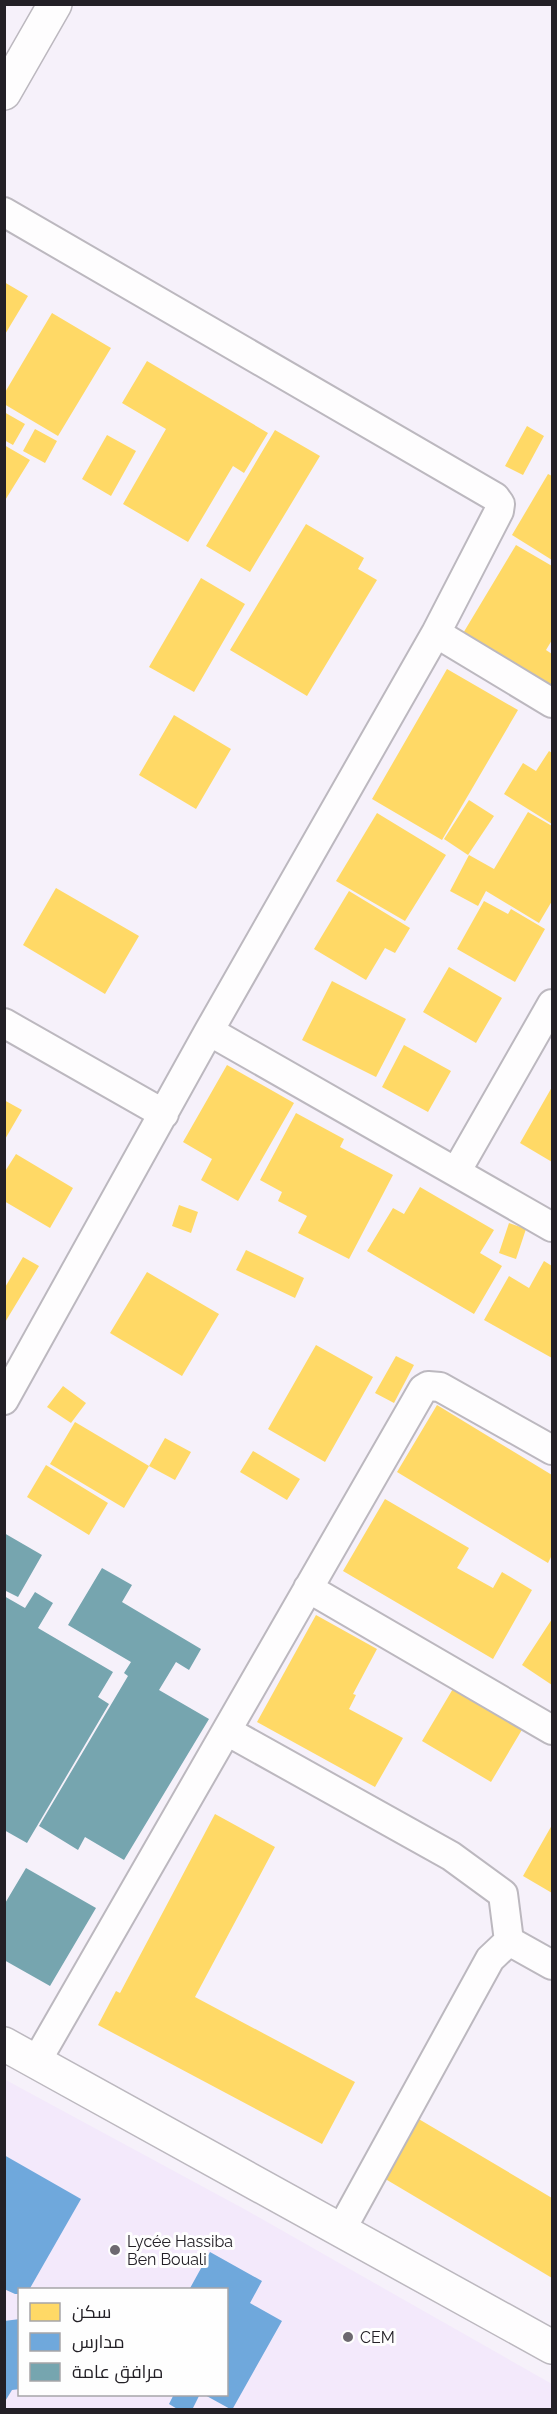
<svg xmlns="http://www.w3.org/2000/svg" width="557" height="2414" font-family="Raleway,Cairo,sans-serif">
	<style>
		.built { fill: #f3e9fb; fill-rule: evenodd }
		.homes { fill: #ffd966 }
		.schools { fill: #6fa8dc }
		.public { fill: #76a5af }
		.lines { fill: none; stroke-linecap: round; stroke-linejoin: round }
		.minor-casing { stroke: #bcb8bf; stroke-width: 32 }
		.secondary-casing { stroke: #bcb8bf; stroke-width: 36 }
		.primary-casing { stroke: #bcb8bf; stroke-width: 36 }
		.minor { stroke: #fefdfe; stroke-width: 28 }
		.secondary { stroke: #fefdfe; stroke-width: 33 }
		.primary { stroke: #fefdfe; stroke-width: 33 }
		.poi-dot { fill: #6d6970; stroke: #fefefe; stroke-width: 2 }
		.labels { text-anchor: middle; stroke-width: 6; stroke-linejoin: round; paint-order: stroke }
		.poi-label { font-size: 16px; fill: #232026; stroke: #fefefe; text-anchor: start }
	</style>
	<rect width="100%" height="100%" fill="#f6f1fa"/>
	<path class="built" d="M4 2079 246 2210 552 2384V2409H5ZM20 2290H226V2394H20Z"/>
	<path class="homes" d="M4 282 28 296 4 336Z
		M52 313 111 348 58 436 4 404V394Z
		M147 361 268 433 244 473 233 466 188 542 123 504 166 429 122 403Z
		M4 412 25 424 13 445 4 440Z
		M527 426 544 436 523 475 505 466Z
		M35 429 57 441 45 463 23 451Z
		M275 430 320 456 250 572 206 546Z
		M107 435 136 451 111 496 82 479Z
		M4 445 30 460 4 502Z
		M548 474 552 476V560L512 535Z
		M306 524 364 558 358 569 377 580 307 696 230 650Z
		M516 545 552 566V640L546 650 552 654V688L462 635Z
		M201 578 245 604 194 692 149 667Z
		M447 669 518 710 442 840 372 799Z
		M174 715 231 749 196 809 139 775Z
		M549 751 552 753V824L504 794 523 763 536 771Z
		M469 800 494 816 468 855 444 839Z
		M528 812 552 826V901L539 923 486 891 478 906 450 891 469 855 494 869Z
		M377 813 446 855 405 921 336 881Z
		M56 888 139 936 105 994 23 945Z
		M349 891 410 928 395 953 385 948 366 980 314 949Z
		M484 901 508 914 511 909 545 929 515 982 457 949Z
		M449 967 502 998 476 1043 423 1012Z
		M332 981 406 1019 376 1077 302 1040Z
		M404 1045 451 1071 428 1112 382 1087Z
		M227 1065 294 1103 238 1201 201 1180 212 1159 183 1142Z
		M552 1087V1162L520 1143Z
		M4 1100 22 1110 4 1141Z
		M296 1113 344 1139 340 1147 393 1175 349 1259 298 1233 307 1216 278 1201 282 1192 260 1180Z
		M16 1154 73 1188 50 1228 4 1201V1173Z
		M420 1187 494 1230 480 1253 502 1266 474 1314 367 1251 393 1208 404 1214Z
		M179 1205 198 1212 191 1233 172 1226Z
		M509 1223 526 1229 516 1259 499 1253Z
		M246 1250 304 1278 295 1298 236 1270Z
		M23 1257 39 1266 4 1324V1289Z
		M544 1261 552 1266V1358L484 1320 509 1276 529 1288Z
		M147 1272 219 1314 182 1376 110 1333Z
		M316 1345 373 1377 325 1462 268 1429Z
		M396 1356 414 1365 394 1403 375 1393Z
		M63 1386 86 1403 71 1423 47 1407Z
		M437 1405 552 1475V1555L548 1563 397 1472Z
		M75 1422 149 1466 124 1508 50 1464Z
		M165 1438 191 1452 175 1480 149 1466Z
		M253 1451 300 1479 287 1500 240 1472Z
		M46 1465 108 1503 89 1535 27 1497Z
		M385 1499 469 1548 457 1568 493 1588 502 1572 532 1590 493 1659 343 1571Z
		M316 1615 377 1649 353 1694 356 1695 349 1709 403 1738 375 1787 257 1722Z
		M552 1619V1685L522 1665Z
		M454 1687 523 1728 491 1782 422 1741Z
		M215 1814 275 1847 195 1997 355 2082 322 2144 98 2025 116 1991 120 1993Z
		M552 1825V1893L523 1876Z
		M417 2118 552 2198V2278L382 2177Z"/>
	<path class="schools" d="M4 2155 81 2199 29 2290H20V2294H15L4 2289Z
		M210 2252 262 2281 250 2303 282 2321 232 2410 203 2394H226V2290H189Z
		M20 2319V2389L12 2390 4 2403V2321Z
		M174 2394H200L192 2410H179L169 2404Z"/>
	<path class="public" d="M4 1533 42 1555 18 1597 4 1590Z
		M102 1568 132 1585 122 1602 201 1649 189 1670 176 1662 159 1690 209 1719 124 1860 85 1837 78 1850 39 1826 128 1676 124 1673 131 1662 68 1625Z
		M35 1592 53 1603 38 1628 113 1672 98 1697 109 1704 27 1843 4 1830V1596L25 1608Z
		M26 1868 96 1908 50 1986 4 1960V1905Z"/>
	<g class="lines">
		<g class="minor-casing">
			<path id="minor" d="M4 212 495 497 500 504 499 511 436 633 209 1031 4 1400
				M436 633 552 703
				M4 1023 164 1114
				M209 1031 552 1227
				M456 1172 552 1004
				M308 1588 552 1730
				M227 1731 451 1856 503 1894 509 1941
				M509 1941 552 1965
				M36 2062 423 1389 428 1386 440 1387 552 1450
				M341 2230 490 1959 509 1941"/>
		</g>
		<g class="secondary-casing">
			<path id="secondary" d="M4 2044 552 2347"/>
		</g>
		<g class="primary-casing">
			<path id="primary" d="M4 93 55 4"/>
		</g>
		<use href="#minor" class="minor"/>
		<use href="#secondary" class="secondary"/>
		<use href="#primary" class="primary"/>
	</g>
	<g class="poi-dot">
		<circle cx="115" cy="2250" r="6"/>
		<circle cx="348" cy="2337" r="6"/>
	</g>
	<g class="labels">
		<g class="poi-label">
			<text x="127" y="2247">Lycée Hassiba<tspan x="127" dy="18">Ben Bouali</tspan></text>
			<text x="360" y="2343">CEM</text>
		</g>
	</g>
	<rect width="557" height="2414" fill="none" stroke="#232026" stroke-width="12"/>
	<rect x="18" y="2288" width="210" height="108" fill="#fefefe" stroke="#a6a5a8" stroke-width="1.5"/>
	<rect x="30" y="2303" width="30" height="18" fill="#ffd966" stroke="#a6a5a8" stroke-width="1.5"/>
	<text x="72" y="2318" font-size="18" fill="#232026">سكن</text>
	<rect x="30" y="2333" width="30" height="18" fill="#6fa8dc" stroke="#a6a5a8" stroke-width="1.5"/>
	<text x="72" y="2348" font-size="18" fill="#232026">مدارس</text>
	<rect x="30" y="2363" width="30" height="18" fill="#76a5af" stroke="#a6a5a8" stroke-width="1.5"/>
	<text x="72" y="2378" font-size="18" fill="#232026">مرافق عامة</text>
</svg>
